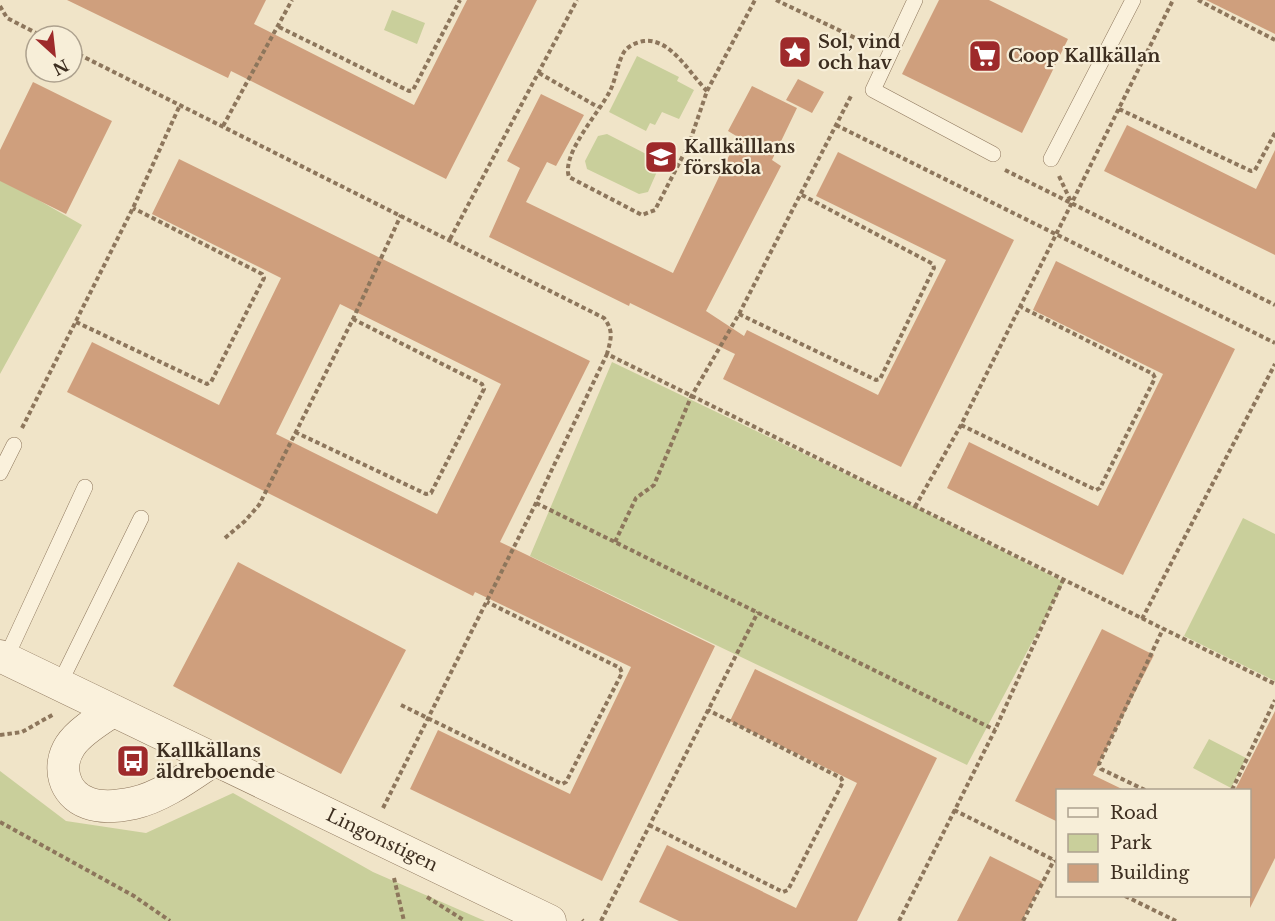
<svg xmlns="http://www.w3.org/2000/svg" width="1275" height="921" font-family="'Libre Baskerville',serif">
	<style>
		.green { fill: #c9cf9b }
		.building { fill: #cf9f7d; fill-rule: evenodd }
		.lines { fill: none; stroke-linecap: round; stroke-linejoin: round }
		.lane-casing { stroke: #8d765c; stroke-width: 16 }
		.street-casing { stroke: #8d765c; stroke-width: 33 }
		.path { stroke: #8d765c; stroke-width: 4; stroke-dasharray: 4.5 3; stroke-linecap: butt }
		.lane { stroke: #faf1dc; stroke-width: 15 }
		.street { stroke: #faf1dc; stroke-width: 32 }
		.labels { text-anchor: middle; stroke-width: 4.5; stroke-linejoin: round; paint-order: stroke }
		.poi-label { font-size: 18px; font-weight: bold; fill: #3d2e20; stroke: #f7eed8; text-anchor: start }
		.street-label { font-size: 18px; fill: #3d2e20; stroke: #f7eed8 }
	</style>
	<rect width="100%" height="100%" fill="#f0e4c8"/>
	<path class="green" d="M392 10 425 23 417 44 384 30Z
		M637 56 679 77 677 81 694 90 679 119 662 112 655 125 650 123 646 131 609 112Z
		M607 134 656 159 659 167 648 192 639 194 587 169 585 161 598 136Z
		M0 178 82 225 0 374Z
		M612 362 919 509 1064 582 967 765 530 556Z
		M1243 518 1275 534V681L1184 636Z
		M1209 739 1246 758 1231 788 1193 768Z
		M0 771 66 821 146 833 233 793 373 872 485 921H0Z"/>
	<path class="building" d="M67 0H266L254 24 414 105 467 0H537L446 179 231 71 228 78Z
		M939 0H989L1068 39 1022 133 902 74Z
		M1206 0H1275V34Z
		M798 79 824 92 812 113 786 100Z
		M33 82 112 121 66 214 0 181V150Z
		M752 86 797 108 772 160 781 166 706 311 744 336 747 330 878 395 946 260 816 196 838 152 1014 240 901 467 723 379 735 354 630 303 629 306 489 237 520 168 507 161 541 94 584 115 556 166 547 162 526 202 673 273 738 137 728 131Z
		M1127 125 1256 189 1275 150V255L1104 171Z
		M179 159 590 361 500 542 715 646 602 881 410 789 438 730 570 794 631 667 475 592 473 596 67 392 92 342 219 405 281 278 152 214ZM340 304 501 384 437 514 276 434Z
		M1056 261 1235 349 1123 575 947 488 969 442 1098 506 1163 374 1033 310Z
		M238 562 406 650 341 774 173 686Z
		M1102 629 1154 655 1093 775 1124 790H1058V822L1015 801Z
		M755 669 937 758 857 921H679L639 902 667 845 796 908 857 783 730 721Z
		M1275 711V858L1250 908V790H1235Z
		M990 856 1042 882 1022 921H957Z"/>
	<g class="lines">
		<g class="lane-casing">
			<path id="lane" d="M915 0 873 90 993 154
				M1051 159 1133 0
				M0 473 14 445
				M6 658 85 487
				M59 685 141 518"/>
		</g>
		<g class="street-casing">
			<g id="street">
				<path id="s1" d="M0 656 550 921"/>
				<path d="M113 711C99 720 79 732 70 746 57 766 63 794 88 803 101 808 120 806 134 803 162 797 191 775 215 759"/>
			</g>
		</g>
		<path class="path" d="M776 0 872 46
			M1198 0 1275 40
			M0 6 7 18 42 36
			M279 27 409 91 413 90 460 0
			M72 51 604 318C614 331 611 339 607 354L1275 684
			M539 73 598 107
			M707 91C690 74 671 38 644 41 637 42 628 46 624 52 617 64 616 79 610 91 599 113 561 154 569 177L642 215 655 210 689 144 707 91 755 0
			M1119 109 1251 171 1255 170 1275 133
			M836 125 1275 343
			M223 126 292 0
			M1005 170 1275 305
			M1059 176 1072 204
			M450 239 577 0
			M739 314 876 380 880 379 934 268 933 264 800 194
			M76 322 207 384 211 382 264 278 262 274 133 208
			M961 425 1096 490 1100 488 1155 378 1153 374 1021 307
			M22 428 133 208 180 105
			M295 432 426 494 431 493 484 389 482 384 353 319
			M536 503 995 730
			M915 507 961 425 1173 0
			M225 538 245 521 259 505 353 319 401 215
			M615 542 636 498 654 485 691 397 739 314 852 94
			M1142 619 1275 364
			M401 705 562 784 566 782 622 673 620 668 487 602
			M0 735 22 732 54 714
			M1145 790 1101 769 1099 764 1163 629
			M1232 790 1275 700
			M383 808 536 503 607 354
			M954 810 1058 862
			M0 822 134 896 170 921
			M649 825 783 892 788 890 843 782 841 778 708 710
			M394 878 404 921
			M1125 896 1176 921
			M427 897 465 921
			M582 920 583 921
			M601 921 758 612
			M899 921 995 730 1063 580
			M1023 921 1054 860"/>
		<use href="#lane" class="lane"/>
		<use href="#street" class="street"/>
	</g>
	<defs>
		<g id="sight-square" transform="scale(1.725)"><rect x="-9" y="-9" width="18" height="18" rx="4" fill="#9e2a2b" stroke="#f7eed8"/><path d="M0-6L1.8-2.2L6-1.7L2.9 1.2L3.7 5.4L0 3.3L-3.7 5.4L-2.9 1.2L-6-1.7L-1.8-2.2Z" fill="#fff"/></g>
		<g id="supermarket-square" transform="scale(1.725)"><rect x="-9" y="-9" width="18" height="18" rx="4" fill="#9e2a2b" stroke="#f7eed8"/><path d="M-6-5.5h2.5l.6 2H6L4.5 2H-2.5L-4.4-4H-6ZM-1.5 3.2a1.3 1.3 0 1 0 .1 0ZM3 3.2a1.3 1.3 0 1 0 .1 0Z" fill="#fff"/></g>
		<g id="school-square" transform="scale(1.725)"><rect x="-9" y="-9" width="18" height="18" rx="4" fill="#9e2a2b" stroke="#f7eed8"/><path d="M0-5L7-2L0 1L-7-2ZM-4 1L0 2.5L4 1V4Q0 6-4 4Z" fill="#fff"/></g>
		<g id="bus-square" transform="scale(1.725)"><rect x="-9" y="-9" width="18" height="18" rx="4" fill="#9e2a2b" stroke="#f7eed8"/><path d="M-5-6H5V4H4V6H2V4H-2V6H-4V4H-5ZM-3.5-4V0h7V-4ZM-3.5 1.2v1.5H-2V1.2ZM2 1.2v1.5H3.5V1.2Z" fill="#fff"/></g>
	</defs>
	<g fill-rule="evenodd">
		<use href="#sight-square" x="795" y="52"/>
		<use href="#supermarket-square" x="985" y="56"/>
		<use href="#school-square" x="661" y="157"/>
		<use href="#bus-square" x="133" y="761"/>
	</g>
	<g class="labels">
		<g class="poi-label">
			<text x="818" y="48">Sol, vind<tspan x="818" dy="21">och hav</tspan></text>
			<text x="1008" y="62">Coop Kallkällan</text>
			<text x="684" y="153">Kallkälllans<tspan x="684" dy="21">förskola</tspan></text>
			<text x="156" y="757">Kallkällans<tspan x="156" dy="21">äldreboende</tspan></text>
		</g>
		<g class="street-label">
			<text dy="6" stroke="none"><textPath href="#s1" startOffset="424">Lingonstigen</textPath></text>
		</g>
	</g>
	<rect x="1056" y="789" width="195" height="108" fill="#f7eed8" stroke="#ada18e" stroke-width="1.5"/>
	<rect x="1068" y="808" width="30" height="9" fill="#faf1dc" stroke="#ada18e" stroke-width="1.5"/>
	<text x="1110" y="819" font-size="18" fill="#3d2e20">Road</text>
	<rect x="1068" y="834" width="30" height="18" fill="#c9cf9b" stroke="#ada18e" stroke-width="1.5"/>
	<text x="1110" y="849" font-size="18" fill="#3d2e20">Park</text>
	<rect x="1068" y="864" width="30" height="18" fill="#cf9f7d" stroke="#ada18e" stroke-width="1.5"/>
	<text x="1110" y="879" font-size="18" fill="#3d2e20">Building</text>
	<g transform="translate(54 54) rotate(153)"><circle r="28" fill="#f7eed8" stroke="#ada18e" stroke-width="1.5"/>
	<path d="M0-4.5L10 22L0 15L-10 22Z" fill="#9e2a2b"/>
	<text y="-9" font-size="16" font-weight="bold" text-anchor="middle" fill="#3d2e20">N</text>
	</g>
</svg>
